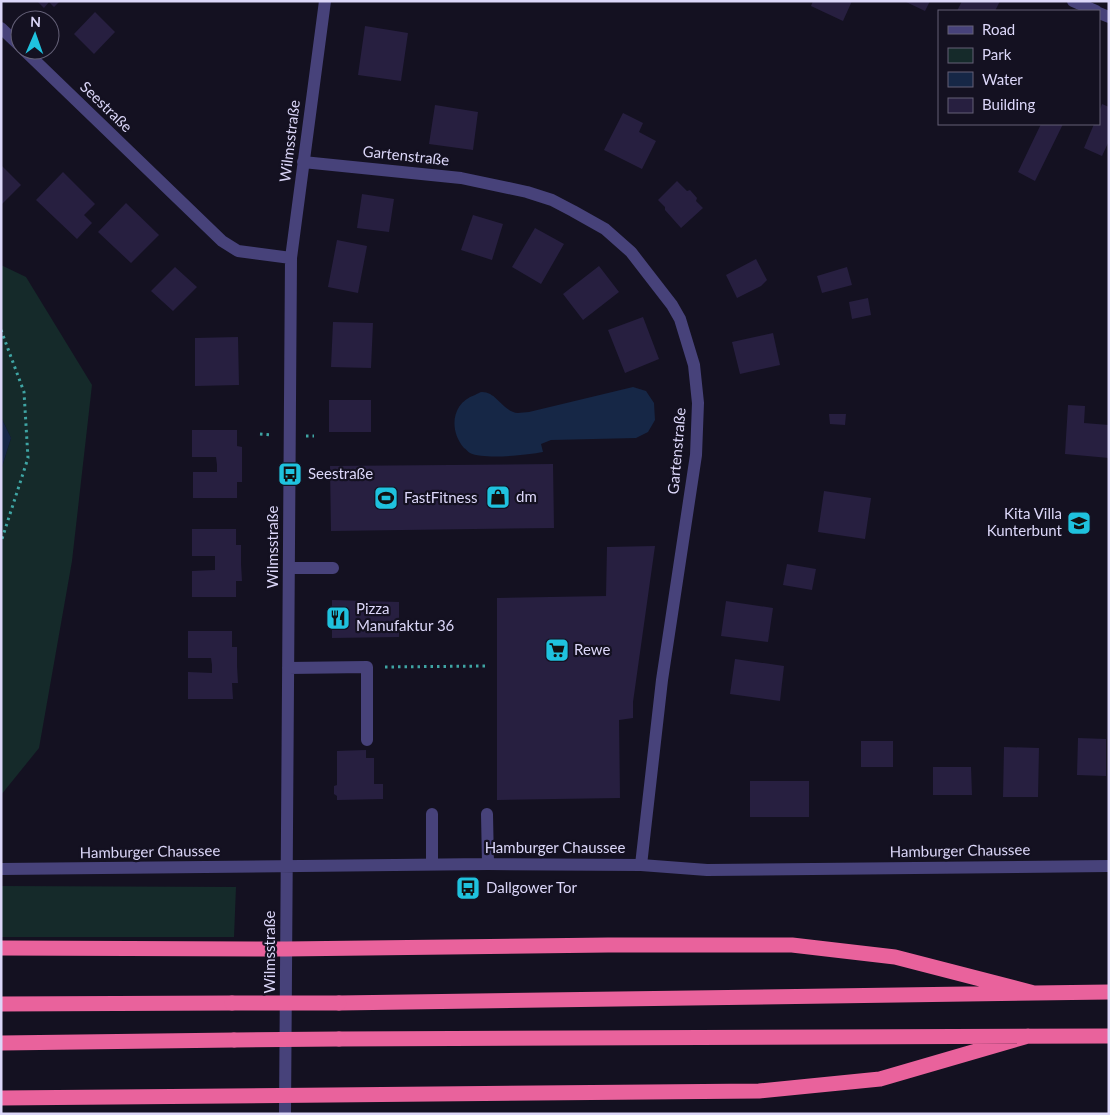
<svg xmlns="http://www.w3.org/2000/svg" width="1110" height="1115" font-family="Lato,sans-serif">
	<style>
		.green { fill: #152a2a }
		.water { fill: #162746 }
		.building { fill: #271f40 }
		.lines { fill: none; stroke-linecap: round; stroke-linejoin: round }
		.path { stroke: #3fa5a4; stroke-width: 3; stroke-dasharray: 2.5 4; stroke-linecap: butt }
		.minor { stroke: #47427a; stroke-width: 12 }
		.highway { stroke: #e9629c; stroke-width: 15 }
		.highway-bridge { stroke: #e9629c; stroke-width: 15 }
		.labels { text-anchor: middle; stroke-width: 4.5; stroke-linejoin: round; paint-order: stroke }
		.street-label { font-size: 15px; fill: #dcd7f9; stroke: #141121 }
		.poi-label { font-size: 15px; fill: #dcd7f9; stroke: #141121; text-anchor: start }
	</style>
	<rect width="100%" height="100%" fill="#141121"/>
	<path class="green" d="M1 265 26 277 92 385 72 561 39 748 1 795V470L11 438 1 417Z
		M1 886 236 887 234 937H1Z"/>
	<path class="water" d="M633 387 646 391 654 403 655 420 648 432 636 438 551 440 541 444 543 452C526 455 485 460 470 453 468 452 466 449 464 448 449 431 451 403 475 395 477 394 480 392 482 392 497 392 503 412 518 413 521 413 526 412 529 412Z
		M1 417 11 438 1 470Z"/>
	<path class="building" d="M37 1H60L54 7 49 2 44 8Z
		M813 1H852L843 21 811 6Z
		M904 1H930L925 11Z
		M962 1H1000L995 11H957Z
		M95 12 115 32 94 54 74 34Z
		M365 26 408 33 401 81 358 75Z
		M1102 104 1109 107V141L1102 156 1084 148 1094 124H1099V112Z
		M435 105 478 112 473 150 429 144Z
		M623 113 643 123 639 132 656 141 642 169 604 150Z
		M1041 124H1063L1035 181 1018 172Z
		M1 165 21 185 2 204 1 203Z
		M63 172 95 204 84 215 92 223 77 239 36 200Z
		M677 181 687 191 690 190 697 198 696 201 703 208 681 228 665 210V207L658 200Z
		M362 194 394 199 389 232 357 228Z
		M126 203 159 235 131 263 98 232Z
		M473 215 503 224 492 260 461 250Z
		M535 228 564 244 541 284 512 267Z
		M337 240 367 246 358 293 328 287Z
		M756 259 767 280 761 286 737 298 726 275Z
		M599 266 619 292 583 320 563 294Z
		M175 267 197 287 173 311 151 291Z
		M847 267 852 285 822 293 817 276Z
		M868 298 871 315 852 319 849 302Z
		M643 317 659 359 625 373 608 330Z
		M333 322 373 323 371 368 331 367Z
		M773 333 780 365 740 374 732 342Z
		M238 337 239 385 195 386V338Z
		M329 400H371V432H329Z
		M1068 405 1085 406 1084 423 1109 425V458L1065 454Z
		M829 414H846L845 425 830 424Z
		M192 430H237V446L242 447V482H237V498H193V472H217V465L216 457H192Z
		M553 464 554 528 331 531 330 466Z
		M824 491 871 498 865 539 818 532Z
		M192 529H236V545H241V564L242 581H236V597H192V571L215 570V556H192Z
		M655 546 633 702V718L619 720 620 798 497 800V598L606 596 607 547Z
		M787 564 816 569 812 590 783 585Z
		M332 600 399 602V637L332 638Z
		M726 601 773 608 768 642 721 636Z
		M188 631H232V647H237V666L238 683H232L233 699H188V672L212 673V665L211 658H188Z
		M735 659 784 666 780 701 730 694Z
		M1078 738 1106 739V776L1077 775Z
		M861 741H893V767H861Z
		M1004 747 1039 748 1038 797H1003Z
		M366 750V758H374V784H383V799L337 800V796L334 794V786L337 785V751Z
		M933 767H971L972 795H933Z
		M750 781H809V817H750Z"/>
	<g class="lines">
		<path class="path" d="M1 330 24 392 28 458 1 542
			M260 434 272 435
			M306 436H314
			M385 667 486 666"/>
		<path class="minor" d="M1073 1 1096 11
			M1099 13 1109 17
			M1 28 20 46
			M24 50 222 241 238 251 291 258
			M303 162 461 178 527 192 552 200 573 211 605 229 631 252 672 305 680 319 694 365 698 403 696 455 662 680 641 865
			M289 568H333
			M288 668 367 667V740
			M487 814 488 864
			M432 864V814
			M1 869 488 864 641 865 707 870 1109 866
			M285 1114 291 258 325 1"/>
		<path class="highway" d="M1 948 286 949 608 945H792L895 957 1034 993
			M339 1003 1109 992
			M1 1004 232 1003
			M339 1039 1109 1036
			M1 1043 234 1040
			M1 1098 759 1091 880 1079 1028 1036"/>
		<path class="highway-bridge" d="M232 1003H339
			M234 1040 339 1039"/>
	</g>
	<defs>
		<g id="bus-square" transform="scale(1.25)"><rect x="-9" y="-9" width="18" height="18" rx="4" fill="#1fc2de" stroke="#141121"/><path d="M-5-6H5V4H4V6H2V4H-2V6H-4V4H-5ZM-3.5-4V0h7V-4ZM-3.5 1.2v1.5H-2V1.2ZM2 1.2v1.5H3.5V1.2Z" fill="#111"/></g>
		<g id="shop-square" transform="scale(1.25)"><rect x="-9" y="-9" width="18" height="18" rx="4" fill="#1fc2de" stroke="#141121"/><path d="M-5-2.5h2.3a2.7 3.5 0 0 1 5.4 0H5L5.5 6h-11ZM-1.5-2.5h3a1.5 2.3 0 0 0-3 0Z" fill="#111"/></g>
		<g id="stadium-square" transform="scale(1.25)"><rect x="-9" y="-9" width="18" height="18" rx="4" fill="#1fc2de" stroke="#141121"/><path d="M0-5a6.5 5 0 1 0 0 10a6.5 5 0 1 0 0-10ZM-3.5-1.8h7v3.6h-7Z" fill="#111"/></g>
		<g id="school-square" transform="scale(1.25)"><rect x="-9" y="-9" width="18" height="18" rx="4" fill="#1fc2de" stroke="#141121"/><path d="M0-5L7-2L0 1L-7-2ZM-4 1L0 2.5L4 1V4Q0 6-4 4Z" fill="#111"/></g>
		<g id="restaurant-square" transform="scale(1.25)"><rect x="-9" y="-9" width="18" height="18" rx="4" fill="#1fc2de" stroke="#141121"/><path d="M-5-6h1v4h1v-4h1v4h1v-4h1v5L-1.5 .5V6h-2V.5L-5-1ZM5-6V6H3V1.5H1.5Q1.5-4 5-6Z" fill="#111"/></g>
		<g id="supermarket-square" transform="scale(1.25)"><rect x="-9" y="-9" width="18" height="18" rx="4" fill="#1fc2de" stroke="#141121"/><path d="M-6-5.5h2.5l.6 2H6L4.5 2H-2.5L-4.4-4H-6ZM-1.5 3.2a1.3 1.3 0 1 0 .1 0ZM3 3.2a1.3 1.3 0 1 0 .1 0Z" fill="#111"/></g>
	</defs>
	<g fill-rule="evenodd">
		<use href="#bus-square" x="290" y="474"/>
		<use href="#shop-square" x="498" y="497"/>
		<use href="#stadium-square" x="386" y="498"/>
		<use href="#school-square" x="1079" y="523"/>
		<use href="#restaurant-square" x="338" y="618"/>
		<use href="#supermarket-square" x="557" y="650"/>
		<use href="#bus-square" x="468" y="888"/>
	</g>
	<g class="labels">
		<g class="street-label">
			<text transform="translate(106 107) rotate(44)" y="5">Seestraße</text>
			<text transform="translate(290 141) rotate(-83)" y="5">Wilmsstraße</text>
			<text transform="translate(406 156) rotate(6)" y="5">Gartenstraße</text>
			<text transform="translate(677 451) rotate(-85)" y="5">Gartenstraße</text>
			<text transform="translate(273 547) rotate(-90)" y="5">Wilmsstraße</text>
			<text x="555" y="853">Hamburger Chaussee</text>
			<text transform="translate(960 851) rotate(-1)" y="5">Hamburger Chaussee</text>
			<text transform="translate(150 852) rotate(-1)" y="5">Hamburger Chaussee</text>
			<text transform="translate(270 952) rotate(-90)" y="5">Wilmsstraße</text>
		</g>
		<g class="poi-label">
			<text x="308" y="479">Seestraße</text>
			<text x="516" y="502">dm</text>
			<text x="404" y="503">FastFitness</text>
			<text x="1062" y="519" text-anchor="end">Kita Villa<tspan x="1062" dy="17">Kunterbunt</tspan></text>
			<text x="356" y="614">Pizza<tspan x="356" dy="17">Manufaktur 36</tspan></text>
			<text x="574" y="655">Rewe</text>
			<text x="486" y="893">Dallgower Tor</text>
		</g>
	</g>
	<rect width="1110" height="1115" fill="none" stroke="#dcd7f9" stroke-width="5"/>
	<rect x="938" y="10" width="162" height="115" fill="#141121" stroke="#646077"/>
	<rect x="948" y="26" width="25" height="8" fill="#47427a" stroke="#646077"/>
	<text x="982" y="35" font-size="15" fill="#dcd7f9">Road</text>
	<rect x="948" y="48" width="25" height="15" fill="#152a2a" stroke="#646077"/>
	<text x="982" y="60" font-size="15" fill="#dcd7f9">Park</text>
	<rect x="948" y="72" width="25" height="15" fill="#162746" stroke="#646077"/>
	<text x="982" y="85" font-size="15" fill="#dcd7f9">Water</text>
	<rect x="948" y="98" width="25" height="15" fill="#271f40" stroke="#646077"/>
	<text x="982" y="110" font-size="15" fill="#dcd7f9">Building</text>
	<g transform="translate(35 35) rotate(2)"><circle r="24" fill="#141121" stroke="#646077"/>
	<path d="M0-4L9 19L0 12L-9 19Z" fill="#1fc2de"/>
	<text y="-8" font-size="14" font-weight="bold" text-anchor="middle" fill="#dcd7f9">N</text>
	</g>
</svg>
